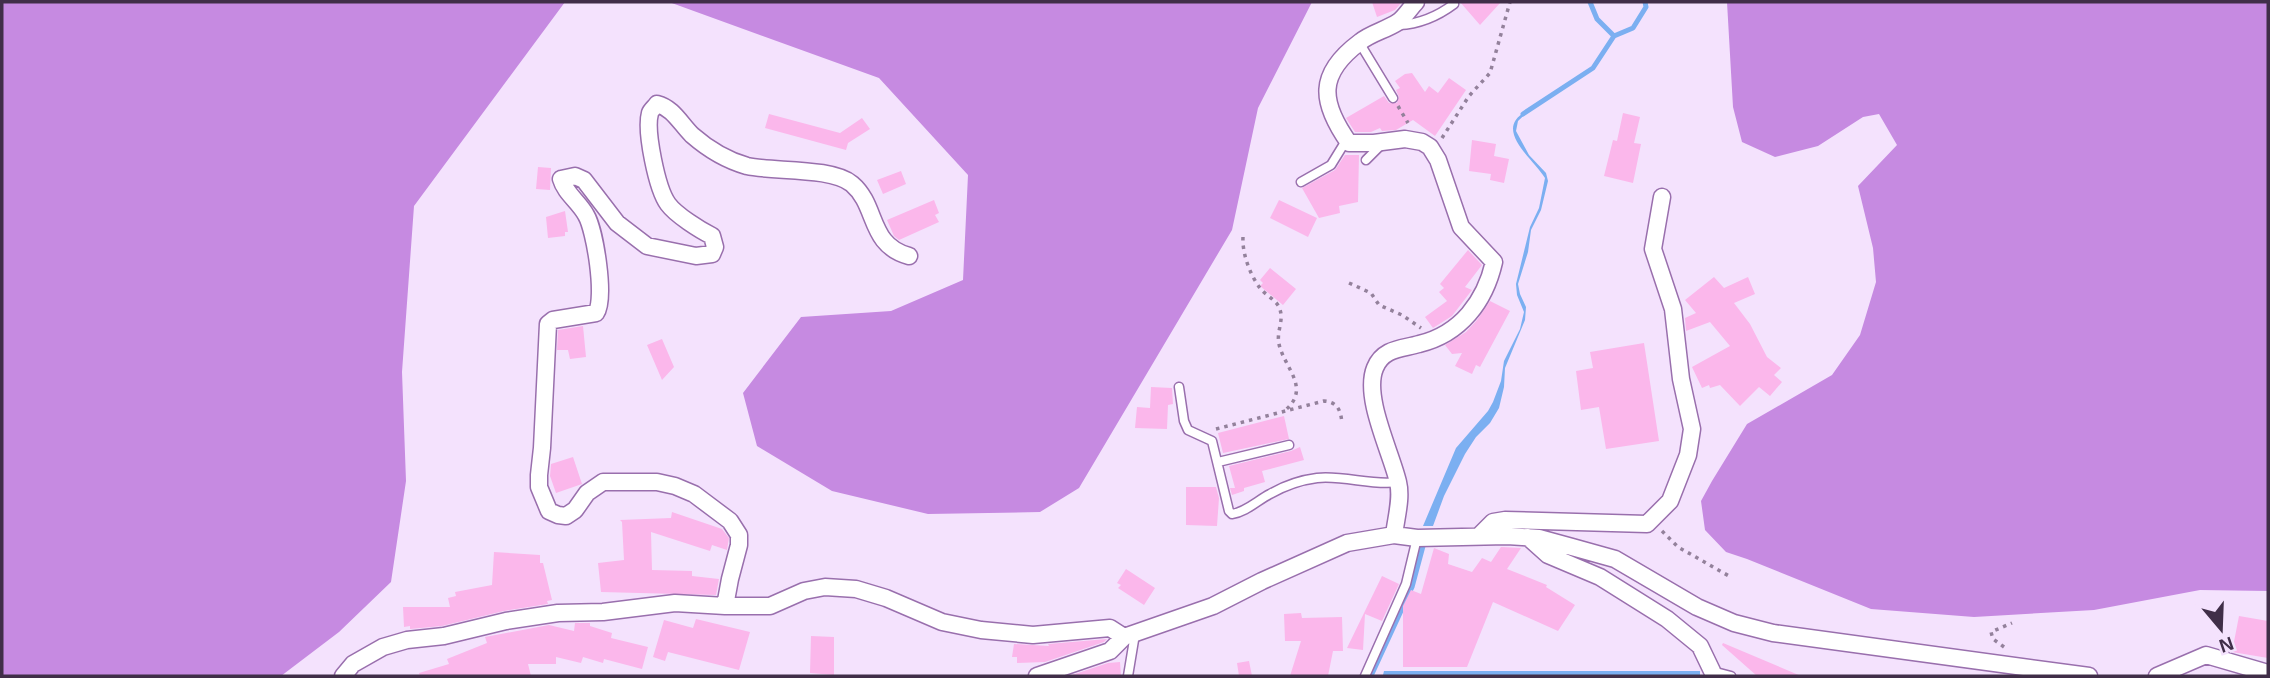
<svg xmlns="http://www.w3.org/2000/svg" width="2270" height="678" font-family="Helvetica,sans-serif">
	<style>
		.forest { fill: #c68ae1 }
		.water { fill: #7baff1 }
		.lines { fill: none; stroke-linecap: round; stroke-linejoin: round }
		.stream { stroke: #7baff1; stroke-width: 5 }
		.building { fill: #fbb7eb }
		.lane-casing { stroke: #996fad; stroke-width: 11 }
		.street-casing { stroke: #996fad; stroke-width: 19 }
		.path { stroke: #93819b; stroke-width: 3.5; stroke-dasharray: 3.5 5; stroke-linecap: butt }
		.lane { stroke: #fff; stroke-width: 8 }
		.street { stroke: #fff; stroke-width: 16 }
	</style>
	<rect width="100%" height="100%" fill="#f4e2fd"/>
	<path class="forest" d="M2 2H565L414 206 402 372 406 481 391 582 339 632 281 676H2Z
		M669 2H1312L1258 108 1232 230 1079 488 1040 512 928 514 832 491 757 446 743 393 801 317 891 311 963 280 968 175 879 78Z
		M1727 2H2268V591L2200 590 2094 610 1974 617 1871 609 1747 559 1726 552 1705 530 1701 501 1712 481 1747 424 1832 375 1860 335 1876 282 1873 248 1858 186 1897 145 1879 114 1863 117 1818 146 1775 157 1742 142 1733 107Z"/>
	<path class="water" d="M1531 109 1518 121 1516 131 1529 155 1546 173 1548 181 1541 210 1531 230 1528 252 1518 284 1520 294 1526 307 1525 320 1505 368 1504 387 1499 408 1490 423 1476 437 1465 454 1444 496 1433 526H1423L1456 448 1488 411 1493 402 1501 381 1504 361 1520 329 1524 312 1517 295 1516 284 1530 227 1539 208 1545 178C1532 157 1489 127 1531 109Z
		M1384 671H1700V676L1383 675Z"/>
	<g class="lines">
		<path class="stream" d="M1590 2 1597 19 1614 36
			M1523 114 1593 68 1614 36 1633 28 1646 7 1645 2
			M1371 676 1412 587 1423 546"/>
	</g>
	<path class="building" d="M1372 2H1402L1395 10 1377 17Z
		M1460 2H1501L1480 25Z
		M1412 73 1425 92 1429 86 1438 93 1449 78 1466 90 1435 136 1413 120 1396 130 1382 131 1380 128 1371 132H1355L1346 118 1384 96 1389 103H1397L1399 97 1396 90 1400 88 1395 81 1405 74Z
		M1623 113 1640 117 1634 143 1641 144 1633 183 1604 176 1613 140 1617 141Z
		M769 114 840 133 862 118 870 129 848 143 846 150 765 128Z
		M1472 140 1496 144 1494 156 1509 159 1504 183 1490 180 1491 174 1469 171Z
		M1345 155H1359L1358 202 1339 206 1340 213 1319 218 1302 188 1335 170Z
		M538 167 551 168 550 190 536 189Z
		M901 171 906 184 883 194 877 180Z
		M934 200 939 213 935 215 939 222 899 240 894 236 887 220Z
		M1279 200 1317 218 1308 237 1270 218Z
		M565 211 568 232H565V236L548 238 546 217Z
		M1468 250 1482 265 1465 287 1472 290 1452 316 1433 328 1425 317 1447 301 1439 292 1444 288 1440 284Z
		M1270 268 1296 289 1283 305 1260 286 1263 283 1260 280Z
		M1714 277 1724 288 1748 277 1755 294 1734 303 1750 324 1767 357 1781 368 1774 375 1782 382 1770 396 1759 387 1740 406 1720 385 1710 388 1709 385 1702 388 1692 367 1730 346 1710 322 1686 331 1685 318 1696 313 1685 300Z
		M1490 301 1510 311 1480 367 1476 365 1472 374 1455 366 1462 353 1452 354 1445 345 1466 332 1477 320Z
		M583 326 586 357 570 359 568 350H557L558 330Z
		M662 339 674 367 662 380 647 345Z
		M1644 343 1659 441 1606 449 1599 407 1581 410 1576 371 1593 368 1590 352Z
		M1151 387 1172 388 1173 404 1168 405 1167 429 1135 428 1137 407 1150 408Z
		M1284 416 1289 439 1223 453 1218 433Z
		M1300 447 1304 460 1262 471 1265 482 1244 488V491L1232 495 1230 488H1235L1229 466 1291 451Z
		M573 457 582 484 556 493 550 476 551 464Z
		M1186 487H1216L1219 498 1217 526 1186 525Z
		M672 512 722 529 729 538 727 550 712 545 710 551 651 532 652 570 692 571V576L719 579 716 595 601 592 598 563 624 560 622 522 620 520 671 518Z
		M1501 547 1521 548 1507 569 1547 585 1546 587 1575 605 1558 631 1493 602 1467 667H1403V606L1411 590 1421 594 1434 548 1449 554 1448 564 1472 572 1482 558 1491 562Z
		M494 552 540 555V563H543L552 600 547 601 548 604 504 611 442 626 410 629V626L404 627 403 607H450L448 598 456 596 455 592 492 585Z
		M1126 569 1155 588 1144 605 1118 588 1121 585 1117 583Z
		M1382 576 1399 584 1382 621 1365 614 1363 650 1347 648Z
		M1301 613 1302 618 1342 617 1343 651H1333L1328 676H1290L1301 641H1285L1284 614Z
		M2239 616 2268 621V658L2232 652Z
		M696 619 750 632 739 670 668 652 665 661 653 657 664 620 693 628Z
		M575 623H590V626L612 633 611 638 648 647 642 669 604 659 603 663 583 657 581 663 556 657V664H528L531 676H420L419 673 449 664 447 659 487 643 485 637 549 625 574 631Z
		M811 636 834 637V675L810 673Z
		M1107 639 1104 642 1045 662 1017 663V657H1012L1014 644 1049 646 1048 644Z
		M1723 643 1801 676H1757L1722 645Z
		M1249 661 1252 676H1239L1237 663Z
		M1120 662 1121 676H1069L1108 663Z"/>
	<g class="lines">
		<g class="lane-casing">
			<path id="lane" d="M1399 25C1420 24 1438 16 1454 4
				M1359 42 1393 98
				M1366 160 1382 144
				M1301 182 1331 165 1347 139
				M1179 387 1184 421 1188 430 1212 441 1229 511 1232 514C1246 512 1258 500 1270 494 1284 486 1301 480 1317 478 1344 475 1372 486 1398 482
				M1218 462 1289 445
				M1712 671 1731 676
				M1128 676 1135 634
				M1365 676 1406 584 1417 538"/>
		</g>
		<g class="street-casing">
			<path id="street" d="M1394 535C1396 518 1402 498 1398 482 1391 452 1363 397 1375 368 1383 348 1402 349 1419 344 1461 334 1485 301 1494 262L1461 227 1438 160 1430 147 1422 142 1405 139 1374 143H1349C1320 102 1317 74 1360 42 1371 33 1386 30 1398 22 1405 17 1410 8 1416 2
				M1479 536 1493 522 1505 520 1647 524 1670 501 1688 455 1692 429 1681 379 1673 309 1653 249 1662 197
				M1528 537 1548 555 1600 577 1667 619 1700 646 1712 671
				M725 606 730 579 739 545V535L730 521 694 494 675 486 657 482H603L587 493 575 510 566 516 558 515 549 511 539 487V475L542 448 548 324 553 320 596 313C606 299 595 230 586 215 579 202 565 193 561 179L575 176 584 180 617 223 647 246 696 256 712 254 715 247 712 236C700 230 676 215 668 204 657 189 645 131 650 113 651 110 655 107 657 104 673 108 680 123 692 135 708 149 726 160 747 166 773 172 832 167 852 184 878 206 868 245 909 256
				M343 676 353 664 383 647 407 640 444 636 506 621 558 613 603 612 675 603 725 606H770L804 591 825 587 856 589 886 598 942 622 981 630 1033 635 1110 628 1124 637
				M1037 676 1110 651 1124 637 1213 606 1262 581 1347 543 1394 535 1417 538 1507 536 1539 538 1572 547 1615 559 1697 607 1734 623 1773 633 2089 676
				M2157 676 2206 655 2268 673"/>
		</g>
		<path class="path" d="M1398 106 1408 123
			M1442 138 1469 96 1490 73 1510 2
			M1243 237C1242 253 1250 275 1260 288 1265 295 1275 299 1279 307 1285 320 1276 331 1279 344 1284 368 1313 389 1283 412
			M1349 283 1371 293 1379 305 1402 315 1421 328
			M1216 429 1324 401C1338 402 1341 411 1342 424
			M1662 531 1678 547 1729 576
			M2004 647 1993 639 1991 632 2012 623"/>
		<use href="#lane" class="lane"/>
		<use href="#street" class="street"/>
	</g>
	<rect width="2270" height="678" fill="none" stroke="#402e48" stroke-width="7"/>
	<g transform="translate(2221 629) rotate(161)" stroke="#f4e2fd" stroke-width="5" paint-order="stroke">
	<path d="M0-5L12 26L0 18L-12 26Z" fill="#402e48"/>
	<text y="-10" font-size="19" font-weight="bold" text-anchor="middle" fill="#402e48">N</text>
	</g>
</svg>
